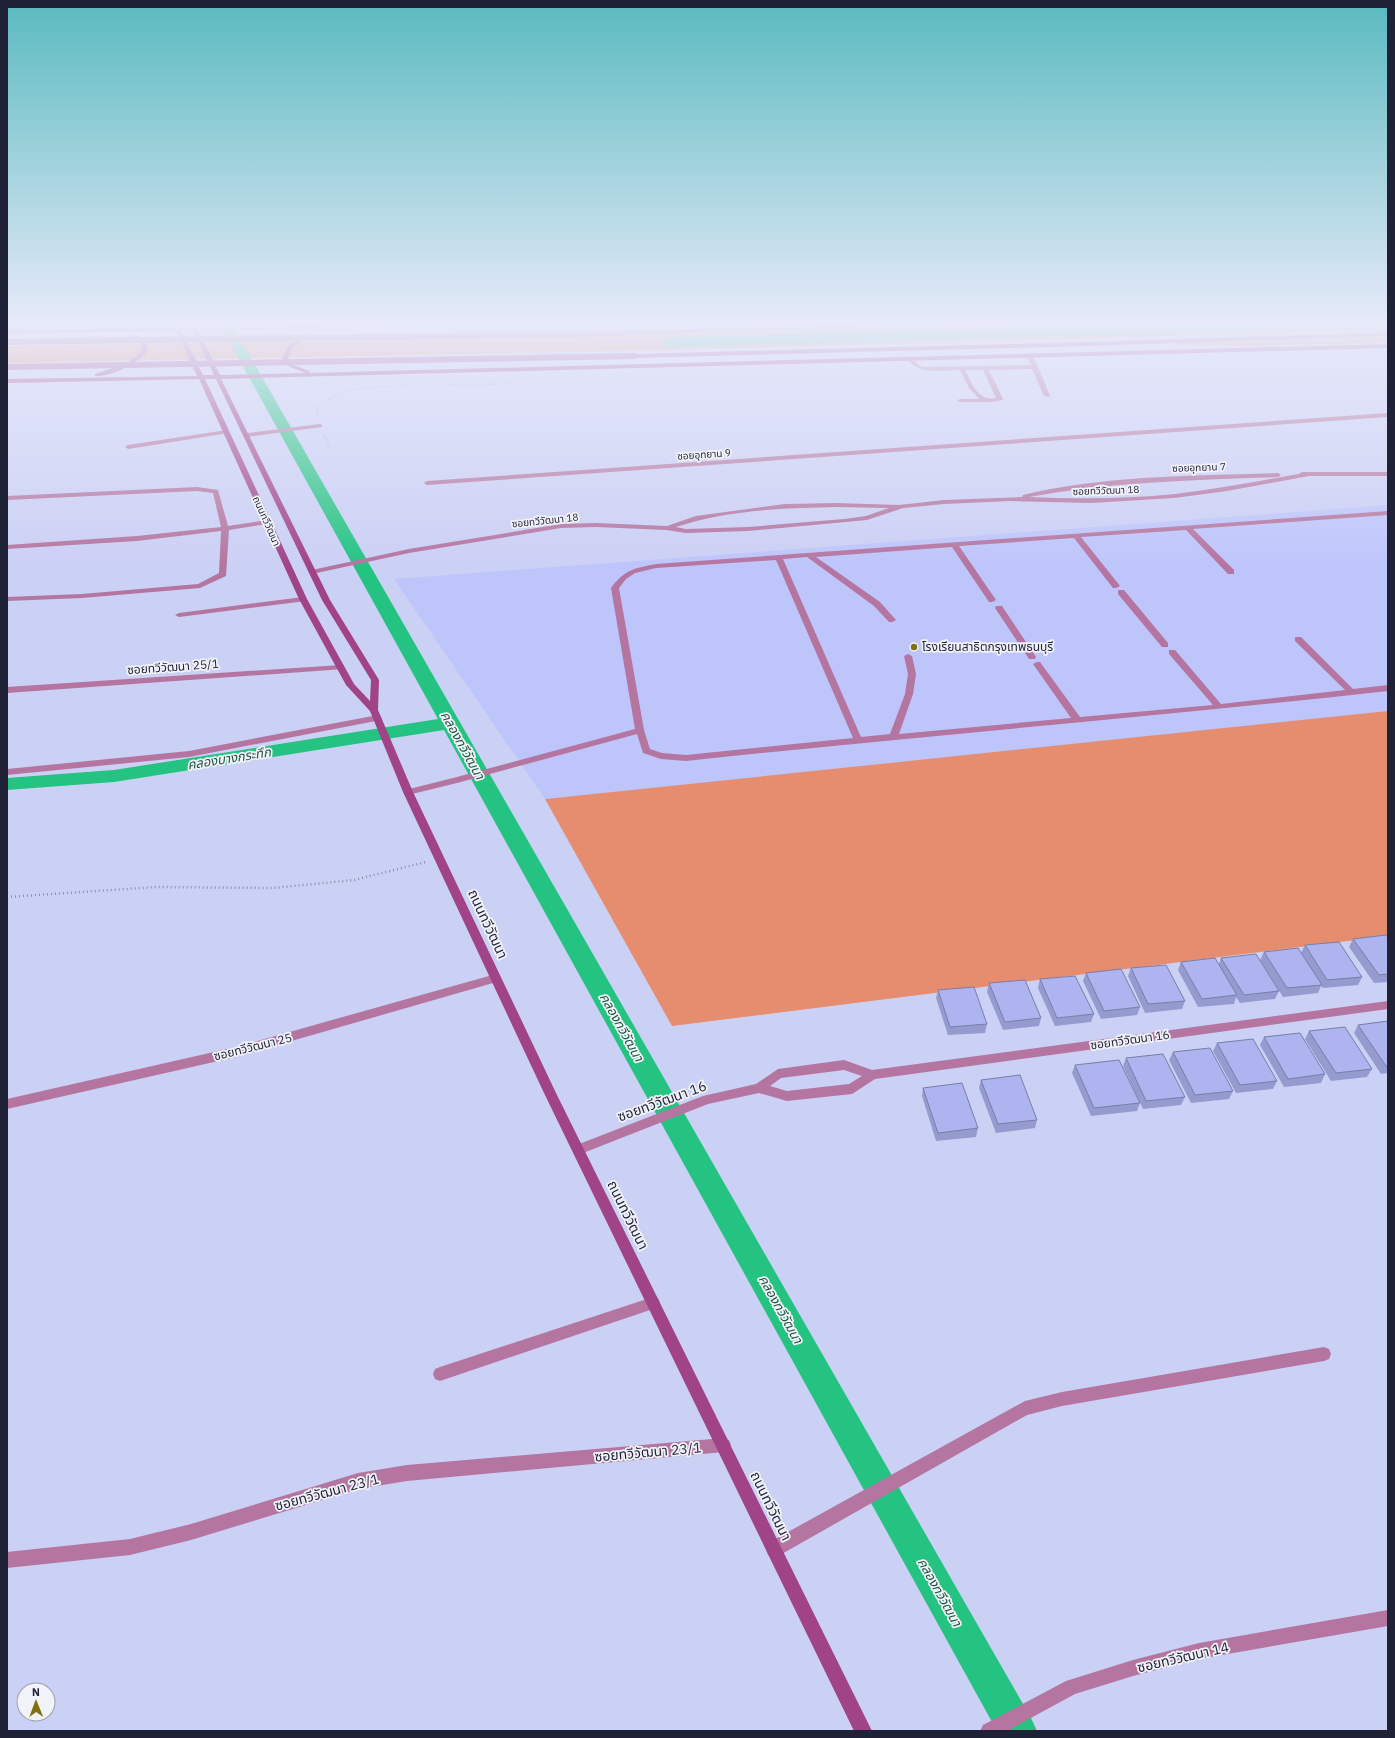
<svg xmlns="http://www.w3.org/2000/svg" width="1395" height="1738" font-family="'IBM Plex Sans','Noto Sans Thai',sans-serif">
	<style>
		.built { fill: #bec5fb }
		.green { fill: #e78d6f }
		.water { fill: #24c382 }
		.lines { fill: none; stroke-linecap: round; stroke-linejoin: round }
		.canal { fill: #24c382; fill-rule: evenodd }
		.path-far1 { stroke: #8c90af; stroke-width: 1.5; stroke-dasharray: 0.5 2; stroke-linecap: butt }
		.path { stroke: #8c90af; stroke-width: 2.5; stroke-dasharray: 1 3; stroke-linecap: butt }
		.lane { fill: #b475a0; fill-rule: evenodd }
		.street { fill: #b475a0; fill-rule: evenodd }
		.secondary { fill: #a04387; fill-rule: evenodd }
		.secondary-bridge { stroke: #a04387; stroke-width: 6 }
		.wall { fill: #959bce }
		.building { fill: #adb4f0; stroke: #797ea8 }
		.poi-dot { fill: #807010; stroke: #f2f3f9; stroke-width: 1.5 }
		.labels { text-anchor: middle; stroke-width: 3.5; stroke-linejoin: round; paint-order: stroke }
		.far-street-label { font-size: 10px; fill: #1f2137; stroke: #f2f3f9 }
		.poi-label { font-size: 12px; fill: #1f2137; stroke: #f2f3f9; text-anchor: start }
		.street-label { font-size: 12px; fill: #1f2137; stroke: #f2f3f9 }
		.water-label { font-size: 13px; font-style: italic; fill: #1b5439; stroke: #f2f3f9 }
		.near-street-label { font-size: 14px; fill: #1f2137; stroke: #f2f3f9 }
	</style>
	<rect width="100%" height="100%" fill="#cbd0f5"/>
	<path class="built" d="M1388 505V715L545 799 394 579Z"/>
	<path class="green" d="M1056 323H1172L669 337 665 339 666 346 671 347 1388 327V330L661 350 7 363V346L658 334Z
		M1388 337V343L1253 346 1176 345 1175 343Z
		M1388 711V936L672 1026 545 799Z"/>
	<path class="water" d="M1172 323H1388V327L670 347 664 344 663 341 669 337Z"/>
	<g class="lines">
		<path class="canal" d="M219 323H231L1031 1718 1037 1731H997L444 730 114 782 7 790V778L114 770 438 719Z"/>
		<path class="path-far1" d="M443 385 513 384
			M318 415 316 408C339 384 386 387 417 386
			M324 435 331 450"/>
		<path class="path" d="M7 897 156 887 273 888 354 880 426 862"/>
		<path class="lane" d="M320 424 322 425V427L247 437 244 435 247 433Z
			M1388 511V515L1193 529 1234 570V574H1228L1186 530 1081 537 1120 586 1116 588H1113L1074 538 959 546 996 600 992 602H989L952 547 816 557 880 602 896 620 892 622H889L874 606 807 557 783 559 861 737 890 734 905 694 908 674 904 656 908 654 912 656 916 674 913 694 899 734 1071 718 1033 664 1037 662H1040L1080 717 1213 705 1169 654V650H1175L1221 704 1345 690 1295 641V637H1301L1353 689 1388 685V691C1154 717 920 736 686 761L661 759 643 753 637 734 457 783 408 795 403 792 405 790 453 778 635 729 611 588C624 570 635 568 656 564ZM776 560 853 738 686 755 662 753 650 749 644 730 619 588 626 579 635 573 656 568Z
			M1118 590H1124L1168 643V647H1162L1118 594Z
			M303 597 307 599 306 601 179 617 175 615 179 613Z
			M996 606H1002L1036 657 1035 659H1029L995 608Z
			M653 1297 658 1298 660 1303 658 1308 653 1309 440 1381 435 1379 433 1374 435 1369 440 1367Z"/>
		<path class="street" d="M1030 355C1037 359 1046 387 1050 396L1049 397 1044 396 1032 369 989 370 1003 399 1002 400 992 402H958V400L960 399H979L969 388 960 370C941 370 921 375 907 360L912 359 920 366 928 367 1031 365 1027 357ZM965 370H983L996 398C978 402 972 383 965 370Z
			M1388 413V417L427 485 424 483 427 481Z
			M227 430 229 431V433L128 449 125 447 128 445Z
			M1302 472H1388V476H1309L1227 491 1174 498 1091 503 1011 501 944 504 903 508 867 520 748 531 686 533 666 530 596 527 561 528 409 553 312 574 308 572 312 570 409 549 561 524 596 523 667 526 696 516 785 504 836 503 899 505 944 500 1022 497 1023 495C1106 475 1193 476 1278 473L1281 475 1278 477C1194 480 1111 482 1029 497 1077 499 1126 499 1175 494 1217 489 1258 481 1299 474ZM836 507 889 508 866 516 844 519 748 527 686 529 676 527C727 510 782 508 836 507Z
			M197 487 218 490 228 526 267 520 271 522 267 524 229 530 226 576 200 588 82 598 7 601V597L82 594 198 584 219 573 221 531 137 541 7 549V545L137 536 221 527 213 493 197 491 7 500V496Z
			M341 665H344V669L7 693V687Z
			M378 715 382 718 381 720 189 757 7 775V769L189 751Z
			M496 974 500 975 501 978 500 981 236 1057 7 1109V1099L236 1047Z
			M1388 1001V1009L875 1079 852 1094 787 1101 759 1093 708 1104 578 1155 574 1154 572 1150 574 1146 703 1096 756 1084 778 1069 844 1060 872 1070ZM844 1070 862 1076 849 1084 787 1091 770 1086 781 1078Z
			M1324 1347 1329 1349 1331 1354 1329 1359 1324 1361 1062 1406 1027 1415 780 1555 774 1557 768 1555 766 1549 768 1543 1025 1401 1062 1392Z
			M724 1438 729 1440 731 1445 729 1450 724 1452 407 1481 358 1489 191 1540 130 1555 7 1568V1552L130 1539 191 1524 358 1473 407 1465Z
			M1388 1610V1626L1199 1659 1133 1676 1075 1694 1007 1731H980L983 1725 1066 1681 1133 1660 1199 1643Z"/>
		<path class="secondary" d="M172 323H178L180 327 403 323H511L508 325 198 330 220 375 306 373 290 367 282 359 288 346 309 333 311 334V336L292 348 288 359 294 365 309 371V373L1388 344V348L221 379 330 600 379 680 378 710 413 792 556 1093 872 1731H854L544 1093 403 792 370 711 346 685 299 599 199 379 7 383V379L197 376 176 331 7 334V330L174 327ZM181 330H192L214 375H203ZM205 379H216L322 600 371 680 370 701 354 684 307 599Z
			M663 323H702L703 324 700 326Z
			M887 323H952L949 325 622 335 619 333 622 331Z
			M1388 332V336L1088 346 634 358 631 356 634 354 1088 342Z
			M131 335C141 334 149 342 147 352 136 364 111 377 95 376V374L127 363 142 351 141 343 131 337Z"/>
		<path class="secondary-bridge" d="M7 342 622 333
			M7 367 634 356"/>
	</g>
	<path class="wall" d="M1388 938V982L1374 983 1349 947 1353 939Z
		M1305 945 1362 977 1358 985 1323 988 1321 986 1318 993 1283 997 1260 960 1264 952 1301 953Z
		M1221 958 1279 991 1275 999 1240 1003 1236 997 1234 1004 1198 1007 1178 970 1181 962 1219 964Z
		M1131 968 1185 1001 1182 1009 1145 1013 1128 976Z
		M1086 973 1140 1007 1137 1015 1101 1019 1083 981Z
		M1040 979 1094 1014 1091 1022 1055 1026 1038 988Z
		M989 983 1041 1018 1039 1026 1003 1030 987 992Z
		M938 990 987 1024 985 1033 948 1035 936 998Z
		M1388 1021V1073L1381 1074 1354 1033 1358 1025Z
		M1309 1031 1372 1069 1367 1077 1331 1081 1305 1039Z
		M1264 1037 1325 1074 1321 1083 1284 1087 1260 1045Z
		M1217 1043 1277 1081 1273 1089 1236 1093 1213 1051Z
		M1173 1052 1233 1091 1229 1099 1191 1103 1169 1060Z
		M1126 1058 1185 1097 1181 1105 1143 1109 1123 1066Z
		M1075 1065 1140 1103 1137 1111 1091 1116 1072 1073Z
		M981 1080 1037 1120 1035 1128 996 1133 979 1088Z
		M923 1088 978 1128 976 1137 936 1141 922 1096Z"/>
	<path class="building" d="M1386 935 1388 938V974L1379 975 1353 939Z
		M1339 942 1362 977 1327 980 1305 945Z
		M1298 948 1322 985 1287 988 1264 952Z
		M1256 954 1279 991 1244 995 1221 958Z
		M1215 958 1237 995 1202 999 1181 962Z
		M1166 965 1185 1001 1148 1004 1131 968Z
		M1121 969 1140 1007 1104 1011 1086 973Z
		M1075 976 1094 1014 1057 1018 1040 979Z
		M1025 980 1041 1018 1005 1022 989 983Z
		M974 987 987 1024 950 1027 938 990Z
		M1388 1021V1066H1386L1358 1025Z
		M1345 1027 1372 1069 1336 1073 1309 1031Z
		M1300 1033 1325 1074 1288 1079 1264 1037Z
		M1253 1039 1277 1081 1240 1085 1217 1043Z
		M1210 1048 1233 1091 1195 1095 1173 1052Z
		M1163 1054 1185 1097 1146 1101 1126 1058Z
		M1119 1060 1140 1103 1094 1108 1075 1065Z
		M1020 1075 1037 1120 998 1124 981 1080Z
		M962 1083 978 1128 938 1133 923 1088Z"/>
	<linearGradient id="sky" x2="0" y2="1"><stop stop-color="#59babf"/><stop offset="0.57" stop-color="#e8eafa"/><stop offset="1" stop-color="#e8eafa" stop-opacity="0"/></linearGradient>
	<rect width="1395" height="567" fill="url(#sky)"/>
	<circle class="poi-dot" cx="914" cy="647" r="4"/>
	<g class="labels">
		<g class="far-street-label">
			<text transform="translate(704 454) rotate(-4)" y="4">ซอยอุทยาน 9</text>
			<text transform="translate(1199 467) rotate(-2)" y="4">ซอยอุทยาน 7</text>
			<text transform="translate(1106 490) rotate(-2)" y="4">ซอยทวีวัฒนา 18</text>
			<text transform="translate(545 520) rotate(-6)" y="4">ซอยทวีวัฒนา 18</text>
			<text transform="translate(267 521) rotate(66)" y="4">ถนนทวีวัฒนา</text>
		</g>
		<g class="poi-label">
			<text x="922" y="651">โรงเรียนสาธิตกรุงเทพธนบุรี</text>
		</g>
		<g class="street-label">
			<text transform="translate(173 667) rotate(-4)" y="4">ซอยทวีวัฒนา 25/1</text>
			<text transform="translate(1130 1040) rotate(-8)" y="4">ซอยทวีวัฒนา 16</text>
			<text transform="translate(253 1047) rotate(-14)" y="4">ซอยทวีวัฒนา 25</text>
		</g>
		<g class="water-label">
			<text transform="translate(463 745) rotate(61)" y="5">คลองทวีวัฒนา</text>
			<text transform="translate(229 758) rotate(-9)" y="5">คลองบางกระทึก</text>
			<text transform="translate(622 1027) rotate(61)" y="5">คลองทวีวัฒนา</text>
			<text transform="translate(781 1309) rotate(61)" y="5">คลองทวีวัฒนา</text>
			<text transform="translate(940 1592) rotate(61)" y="5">คลองทวีวัฒนา</text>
		</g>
		<g class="near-street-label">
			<text transform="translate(488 924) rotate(65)" y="5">ถนนทวีวัฒนา</text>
			<text transform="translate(662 1101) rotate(-20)" y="5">ซอยทวีวัฒนา 16</text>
			<text transform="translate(628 1215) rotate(64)" y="5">ถนนทวีวัฒนา</text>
			<text transform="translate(648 1452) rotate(-5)" y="5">ซอยทวีวัฒนา 23/1</text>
			<text transform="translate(327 1492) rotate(-15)" y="5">ซอยทวีวัฒนา 23/1</text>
			<text transform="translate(771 1506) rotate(64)" y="5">ถนนทวีวัฒนา</text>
			<text transform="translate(1183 1657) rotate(-13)" y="5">ซอยทวีวัฒนา 14</text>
		</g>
	</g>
	<rect width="1395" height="1738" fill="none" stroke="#1f2137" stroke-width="16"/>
	<g transform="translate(36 1702) rotate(359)"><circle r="19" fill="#f2f3f9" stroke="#9e9fab"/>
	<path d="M0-3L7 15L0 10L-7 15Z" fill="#807010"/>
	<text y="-6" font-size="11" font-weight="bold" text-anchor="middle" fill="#1f2137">N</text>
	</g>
</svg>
